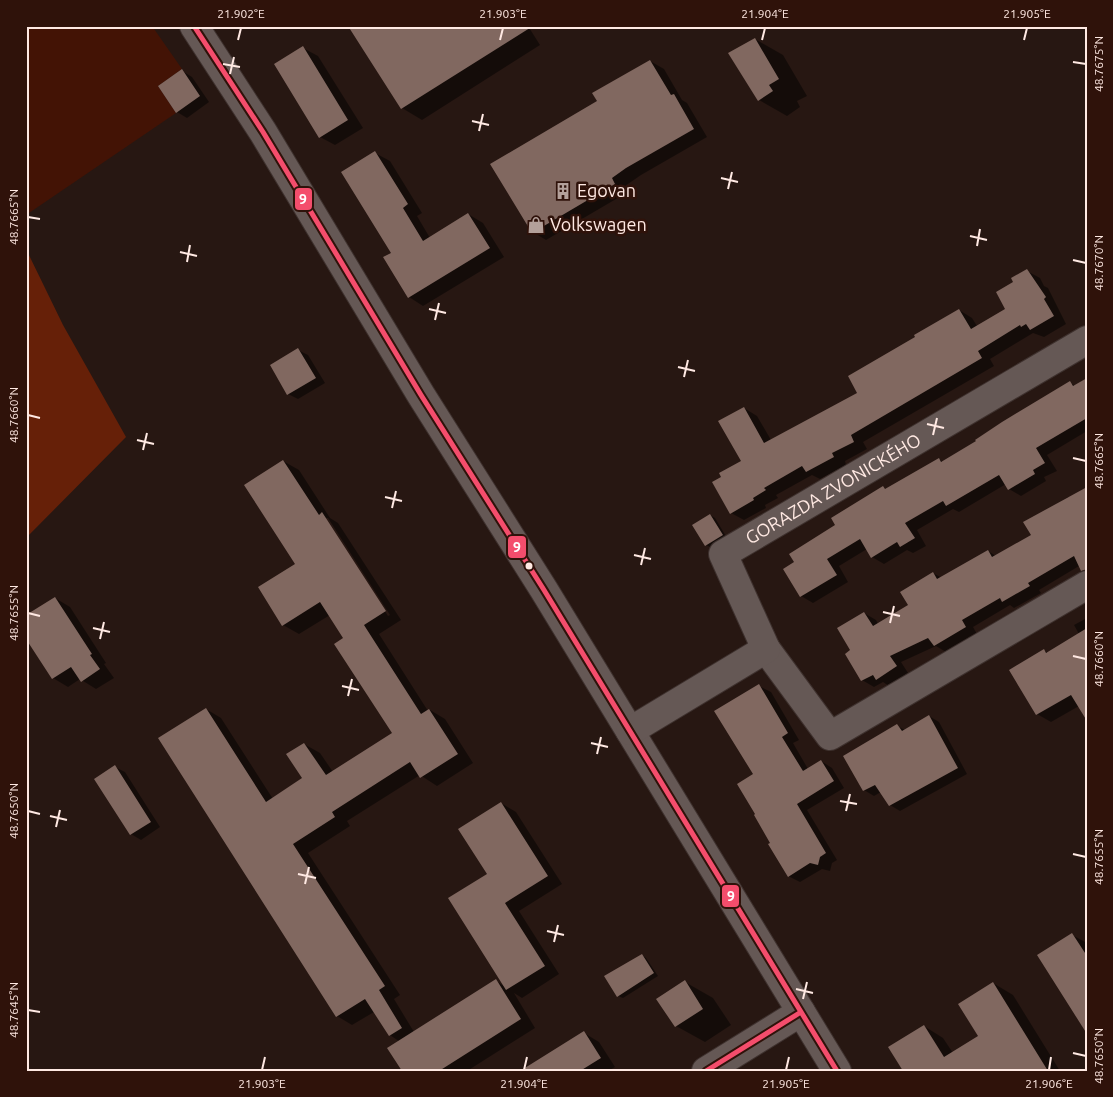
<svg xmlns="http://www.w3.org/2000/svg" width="1113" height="1097" font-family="Ubuntu,sans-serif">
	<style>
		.green { fill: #431305 }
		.forest { fill: #662008 }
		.shadow { fill: #0007; fill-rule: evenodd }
		.building { fill: #816860 }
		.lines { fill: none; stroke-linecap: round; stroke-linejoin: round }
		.minor-casing { stroke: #3e312e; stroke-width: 30 }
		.minor { stroke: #655855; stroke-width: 28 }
		.bus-1-casing { stroke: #2f120a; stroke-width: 9 }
		.bus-1 { stroke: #f44d6c; stroke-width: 5 }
		.ticks { fill: none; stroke: #ffe9e3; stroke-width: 2 }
		.bus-dot { fill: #ffe9e3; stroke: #2f120a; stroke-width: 2 }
		.labels { text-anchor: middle; stroke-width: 5; stroke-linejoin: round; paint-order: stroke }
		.poi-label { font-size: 18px; fill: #ffe9e3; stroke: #2f120a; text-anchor: start }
		.street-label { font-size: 18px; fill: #ffe9e3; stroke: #2f120a }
		.line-badge { stroke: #2f120a; stroke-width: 2 }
		.badge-label { font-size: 14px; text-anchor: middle; font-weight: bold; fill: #fff }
		.neatline { fill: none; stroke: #ffe9e3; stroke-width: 2 }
		.ticks-label { font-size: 12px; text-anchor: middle; fill: #ffe9e3 }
	</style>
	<rect width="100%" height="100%" fill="#271712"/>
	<path class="green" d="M26 26H152L182 69 158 86 176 113 26 215Z"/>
	<path class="forest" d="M26 249 63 325 126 437 26 538Z"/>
	<path class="shadow" d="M350 26H528L540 45 422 120 402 108Z
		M755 39 783 55 807 96 797 101 800 107 787 116 759 100Z
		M303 48 318 56 363 128 335 145 320 137Z
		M650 61 664 69 682 100 687 103 707 137 641 175 625 186 628 192 546 240 533 232Z
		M182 71 192 77 209 102 187 118 177 112Z
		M375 153 390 161 422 213 417 216 430 238 468 214 483 223 504 257 423 306 409 297 392 253Z
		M1027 271 1040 278 1044 286 1048 288 1066 324 1044 337 1033 333 990 359 994 366 863 442 867 449 845 461 846 465 820 479 812 475 776 495 778 498 765 505 766 508 744 520 731 513 742 461 744 408 757 416 771 440 859 393 917 337 959 310 972 318 977 326 1007 309 1015 282Z
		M298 350 308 355 325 383 298 399 288 394Z
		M1070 383 1076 386 1087 383V431L1047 455 1057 471 1044 477 1046 481 1021 496 1009 489 1006 484 959 512 953 509 917 530 926 546 913 553 907 550 884 564 872 557 867 549 839 566 848 582 813 603 801 596 785 570 796 562 837 526 883 488 887 490 939 459 943 462Z
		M283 461 299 470 330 518 338 523 401 620 379 634 428 711 430 710 445 719 473 763 437 786 420 775 347 821 350 826 308 853 400 995 394 999 414 1032 496 981 504 986 488 874 501 803 516 812 562 884 519 911 559 974 522 998 514 993 535 1028 467 1071H403L400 1042 390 1035 374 1012 352 1025 337 1016 206 709 221 718 273 799 304 779V744L320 753 333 772 393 734 345 638 330 615 299 634 283 625 297 564ZM325 518H328L390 615 388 616Z
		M1068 497 1070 498 1084 563 1039 590 1041 593 1014 608 1010 605 973 627 977 634 946 652 936 646 901 662 908 673 889 686 883 682 874 687 862 680 852 651 864 613 876 620 878 624 909 605 933 573 942 578 988 551 996 556 1033 535 1025 523Z
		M710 515 715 518 727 538 710 547 706 545Z
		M55 598 70 607 106 663 104 664 114 678 96 689 80 679 68 687 53 678Z
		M1087 618V719L1079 706 1051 722 1037 714 1011 670 1044 651 1049 653 1079 634 1074 625Z
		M759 686 771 692 799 740 793 743 808 769 821 761 832 768 844 788 807 810 837 860 832 863 830 871 822 869 800 882 788 876 772 844 755 774Z
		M929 716 939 722 967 774 900 811 890 805 881 792 874 796 864 790 897 726 905 730Z
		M115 767 125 772 160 827 141 840 131 834Z
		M1072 935 1087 943V1032Z
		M642 955 646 958 658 976 623 998 618 996Z
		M685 982 713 998 731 1025 705 1042 676 1026 658 1000Z
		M993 983 1013 995 1060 1071H905L924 1026 943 1038 953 1053 980 1037Z
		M584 1033 599 1042 615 1067 608 1071H523Z"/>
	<path class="building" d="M348 26H533L401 109Z
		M755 38 779 79 769 85 773 91 758 101 728 53Z
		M303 46 348 120 319 138 274 64Z
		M650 60 671 95 674 94 694 129 626 168 612 178 615 184 532 233 490 164 597 101 592 93Z
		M182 69 200 96 176 113 158 86Z
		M375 151 408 204 403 208 423 241 468 213 490 248 408 298 383 257 391 253 341 172Z
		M1027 269 1046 297 1044 299 1054 316 1030 330 1026 324 1021 327 1020 325 978 351 982 358 851 435 854 442 832 453 834 457 806 472 802 466 764 488 766 490 753 498 754 500 730 514 712 482 721 477 719 473 741 461 718 421 744 407 764 443 857 393 848 376 915 337 914 335 959 309 971 329 1005 309 996 292 1013 282 1011 278Z
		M298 348 316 378 287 395 270 365Z
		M1087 378V418L1036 448 1045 463 1033 470 1035 474 1008 490 999 475 946 506 943 501 905 523 915 538 900 547 897 542 871 558 860 539 827 559 837 575 800 597 783 569 794 562 789 554 835 525 831 518 883 486 885 489 939 458 941 462 976 441 975 440 1002 422 1070 381 1073 386Z
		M283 460 319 515 322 512 386 611 364 625 421 714 429 709 458 754 420 778 410 762 332 812 335 817 293 844 385 986 379 990 402 1028 389 1036 365 999 336 1017 158 738 206 708 266 802 302 778 286 754 304 743 326 775 392 733 334 644 343 638 320 602 282 626 258 587 295 564 244 485Z
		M1087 487V569L1081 571 1074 556 1028 583 1030 586 1002 602 1000 598 962 620 966 627 934 646 928 638 890 656 897 666 876 680 873 675 861 681 845 654 850 650 837 628 864 612 873 626 908 605 900 592 933 572 937 579 988 550 992 557 1031 535 1023 522Z
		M710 514 723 535 705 546 692 525Z
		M55 597 92 654 90 655 100 669 81 682 71 667 52 679 26 639V615Z
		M1087 628V721L1071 695 1036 715 1009 670 1044 649 1046 653Z
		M759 684 788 733 782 737 803 771 821 760 834 781 797 804 826 853 820 857 818 865 810 863 788 877 768 844 770 843 754 815 755 814 737 784 753 774 714 711Z
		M929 715 958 768 889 806 875 785 863 791 843 756 897 724 902 731Z
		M115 765 151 822 130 835 94 779Z
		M501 802 548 876 505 903 545 966 506 990 448 898 487 874 458 829Z
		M1072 933 1087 956V1034L1037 955Z
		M642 954 654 973 617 997 604 976Z
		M496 979 521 1019 439 1071H402L387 1048Z
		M685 980 703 1009 675 1027 656 999Z
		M993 982 1048 1071H903L888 1047 924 1025 944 1057 978 1036 958 1004Z
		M584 1031 601 1058 580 1071H520Z"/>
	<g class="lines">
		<g class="minor-casing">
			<g id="minor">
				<path d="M194 26 263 132 421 395 544 590 837 1071"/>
				<path d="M766 649 830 736 1087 585"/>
				<path id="s1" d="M630 731 766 649 723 554 1087 340"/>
				<path d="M706 1071 801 1012"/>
			</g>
		</g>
		<use href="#minor" class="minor"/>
		<g class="bus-1-casing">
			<path id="bus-1" d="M194 26 263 132 421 395 544 590 837 1071
				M706 1071 801 1012"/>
		</g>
		<use href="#bus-1" class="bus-1"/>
	</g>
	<path class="ticks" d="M238 40 241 28M500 40 503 28M762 40 765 28M1024 40 1027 28M1073 62 1086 64M223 64 240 67M230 74 234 57M472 121 489 125M479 131 483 114M721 178 738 182M728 189 732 172M28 217 40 219M970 236 987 240M977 246 980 229M180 252 197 256M1073 260 1086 263M187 262 190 245M429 309 446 313M435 320 439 303M678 367 695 371M684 377 688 360M28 415 40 418M927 424 944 428M933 435 937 418M137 440 154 444M143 450 147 433M1073 458 1086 461M385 497 402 501M392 508 396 491M634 555 651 559M641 565 645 548M883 612 900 616M28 613 40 616M890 623 894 606M93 628 110 632M100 639 104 622M1073 656 1086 659M342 686 359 690M348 696 352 679M591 743 608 747M597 754 601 737M840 801 857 804M28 811 40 814M846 811 850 794M50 816 67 820M56 827 60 810M1073 854 1086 857M298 874 316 878M305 884 309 867M547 931 564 935M554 942 558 925M796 989 813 993M803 999 807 982M28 1010 40 1012M1073 1053 1086 1056M262 1070 265 1057M524 1070 527 1057M786 1070 789 1057M1049 1070 1051 1057"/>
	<defs>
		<g id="building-bare" transform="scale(1.35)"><path d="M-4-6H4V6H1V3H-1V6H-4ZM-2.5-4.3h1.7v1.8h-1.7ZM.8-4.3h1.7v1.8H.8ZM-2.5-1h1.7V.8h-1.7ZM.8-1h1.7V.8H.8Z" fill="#b3a09a" stroke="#2f120a" stroke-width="2.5" paint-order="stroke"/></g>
		<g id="shop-bare" transform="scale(1.35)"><path d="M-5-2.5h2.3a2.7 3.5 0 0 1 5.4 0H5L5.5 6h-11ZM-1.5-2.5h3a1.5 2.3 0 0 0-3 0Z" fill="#b3a09a" stroke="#2f120a" stroke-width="2.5" paint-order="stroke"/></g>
	</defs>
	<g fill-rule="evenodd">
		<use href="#building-bare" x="563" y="191"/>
		<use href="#shop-bare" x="536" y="225"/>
	</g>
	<circle class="bus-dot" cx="529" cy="566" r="4.5"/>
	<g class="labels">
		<g class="poi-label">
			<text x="577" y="197">Egovan</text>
			<text x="550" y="231">Volkswagen</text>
		</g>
		<g class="street-label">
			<text dy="6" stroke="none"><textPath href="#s1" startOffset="391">GORAZDA ZVONICKÉHO</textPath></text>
		</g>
	</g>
	<g class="line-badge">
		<rect x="294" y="187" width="19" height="24" rx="5" fill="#f44d6c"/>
		<rect x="507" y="535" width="20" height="24" rx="5" fill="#f44d6c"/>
		<rect x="721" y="884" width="19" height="24" rx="5" fill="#f44d6c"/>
	</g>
	<g class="badge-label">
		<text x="303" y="204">9</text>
		<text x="517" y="552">9</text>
		<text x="731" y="901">9</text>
	</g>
	<rect width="1113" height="1097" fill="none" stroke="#2f120a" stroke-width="55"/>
	<rect x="28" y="28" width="1058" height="1042" class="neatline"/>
	<g class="ticks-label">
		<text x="241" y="18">21.902°E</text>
		<text x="503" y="18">21.903°E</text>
		<text x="765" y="18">21.904°E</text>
		<text x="1027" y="18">21.905°E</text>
		<text transform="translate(1099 64) rotate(-90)" y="4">48.7675°N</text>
		<text transform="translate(14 217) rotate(-90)" y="4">48.7665°N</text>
		<text transform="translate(1099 263) rotate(-90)" y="4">48.7670°N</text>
		<text transform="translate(14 415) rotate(-90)" y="4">48.7660°N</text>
		<text transform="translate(1099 461) rotate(-90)" y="4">48.7665°N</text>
		<text transform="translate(14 613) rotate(-90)" y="4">48.7655°N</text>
		<text transform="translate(1099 659) rotate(-90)" y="4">48.7660°N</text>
		<text transform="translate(14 811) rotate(-90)" y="4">48.7650°N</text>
		<text transform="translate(1099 857) rotate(-90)" y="4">48.7655°N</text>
		<text transform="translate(14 1010) rotate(-90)" y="4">48.7645°N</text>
		<text transform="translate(1099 1056) rotate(-90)" y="4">48.7650°N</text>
		<text x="262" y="1088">21.903°E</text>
		<text x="524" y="1088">21.904°E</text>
		<text x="786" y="1088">21.905°E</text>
		<text x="1049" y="1088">21.906°E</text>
	</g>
</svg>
